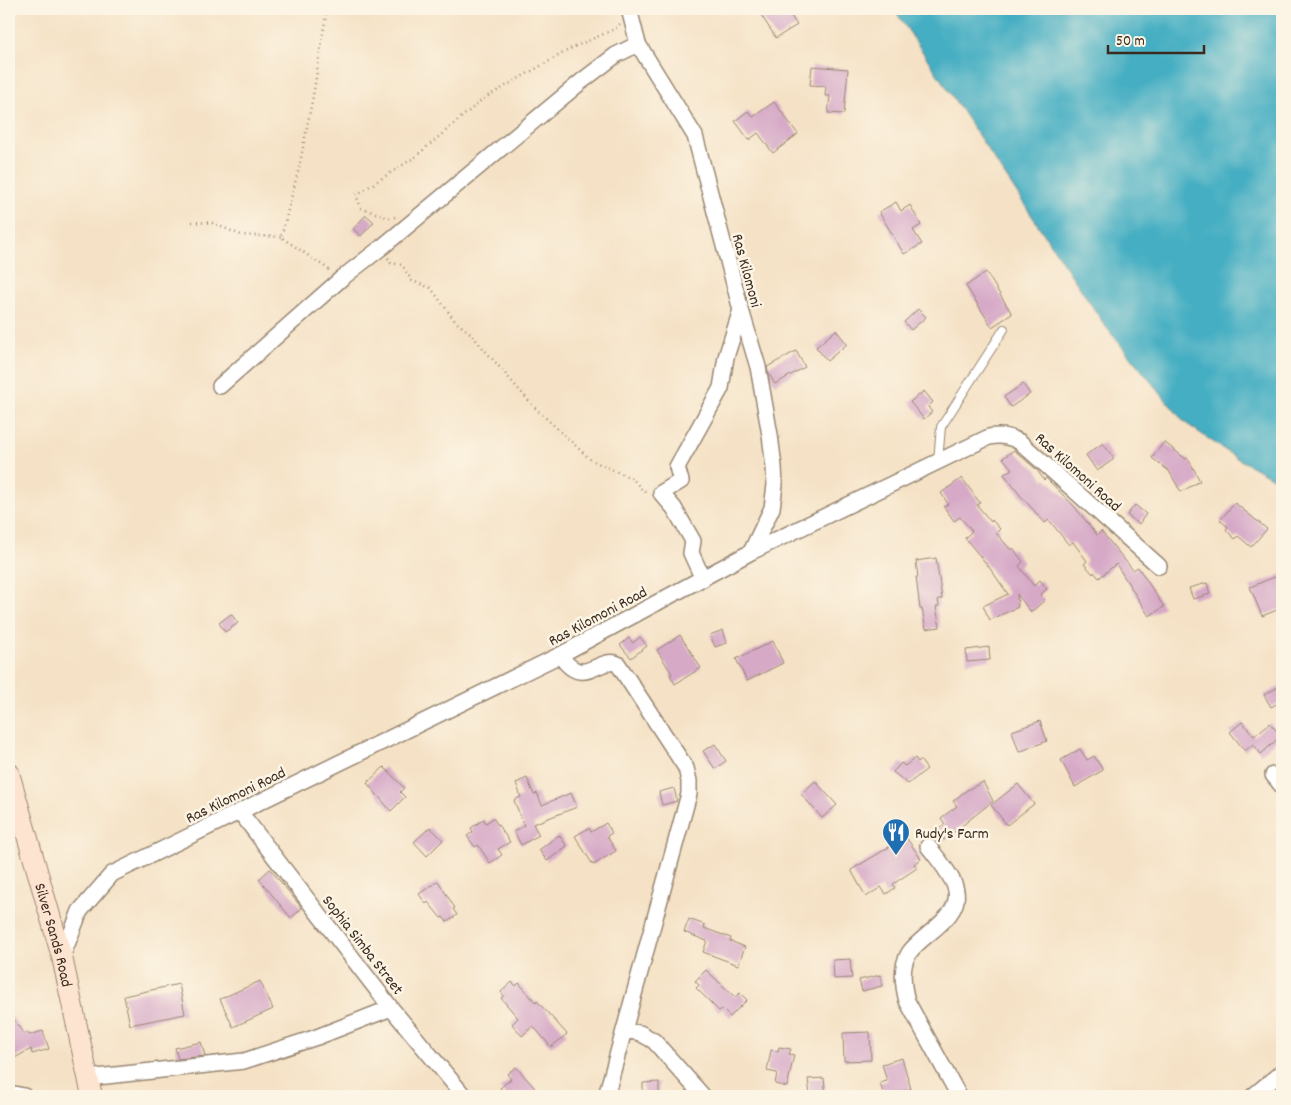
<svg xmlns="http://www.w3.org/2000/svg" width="1291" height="1105" font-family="Dekko,sans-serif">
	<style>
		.water { fill: #44aec2; stroke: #406c70 }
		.building { fill: #d6a9c7 }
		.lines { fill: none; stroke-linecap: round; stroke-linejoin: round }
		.lane-casing { stroke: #988672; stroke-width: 10 }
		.street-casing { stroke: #988672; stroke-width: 18 }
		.secondary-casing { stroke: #988672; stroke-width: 22 }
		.path { stroke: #988672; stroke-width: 2.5; stroke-dasharray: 1 4; stroke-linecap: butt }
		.lane { stroke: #fff; stroke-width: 8 }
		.street { stroke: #fff; stroke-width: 15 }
		.secondary { stroke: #fde4d0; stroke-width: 20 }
		.labels { text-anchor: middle; stroke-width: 5; stroke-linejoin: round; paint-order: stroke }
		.street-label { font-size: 16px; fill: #3b2a1e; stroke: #fcf5e5 }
		.poi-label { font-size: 16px; fill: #3b2a1e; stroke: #fcf5e5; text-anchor: start }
	</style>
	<rect width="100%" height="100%" fill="#fcf5e5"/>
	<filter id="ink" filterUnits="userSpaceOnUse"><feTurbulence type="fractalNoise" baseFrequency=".02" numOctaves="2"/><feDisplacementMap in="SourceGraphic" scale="10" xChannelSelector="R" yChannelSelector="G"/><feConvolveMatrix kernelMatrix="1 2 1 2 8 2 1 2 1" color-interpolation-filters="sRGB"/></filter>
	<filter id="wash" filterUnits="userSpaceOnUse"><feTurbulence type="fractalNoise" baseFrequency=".0096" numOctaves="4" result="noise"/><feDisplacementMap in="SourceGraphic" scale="20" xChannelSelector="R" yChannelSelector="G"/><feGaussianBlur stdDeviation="1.12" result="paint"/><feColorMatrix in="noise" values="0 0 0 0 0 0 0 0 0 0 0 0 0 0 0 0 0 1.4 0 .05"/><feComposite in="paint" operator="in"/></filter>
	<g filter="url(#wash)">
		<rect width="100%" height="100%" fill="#f5e2c6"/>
		<path class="water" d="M894 9H1282V483L1235 457 1184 422 1106 327Z"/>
		<g id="blocks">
			<path class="building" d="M757 9H786L797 25 776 38Z
				M812 66 848 69 844 114 828 113 830 96H825L826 86 810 85Z
				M774 102 798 134 773 153 758 133 749 140 735 121 748 111 753 117Z
				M896 202 901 211 910 205 921 225 913 230 922 244 904 254 879 212Z
				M366 215 374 222 361 236 353 229Z
				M986 272 1012 314 992 327 966 286Z
				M918 309 926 317 911 330 904 322Z
				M836 330 847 344 827 361 816 347Z
				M796 351 805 367 775 384 768 372 767 367Z
				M1023 384 1030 394 1011 407 1004 397Z
				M924 391 933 402 928 407 932 412 924 419 910 402Z
				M1164 442 1186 459 1188 458 1200 481 1181 492 1169 471 1152 458Z
				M1103 443 1114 459 1097 471 1086 455Z
				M1014 450 1037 470 1044 480 1046 478 1074 506 1097 535 1101 531 1133 570 1138 567 1164 607 1149 616 1116 564 1099 578 1094 572 1093 574 1084 564 1087 561 1073 542 1069 545 1049 520 1045 523 1020 495 1004 474 1012 469 1003 458Z
				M962 478 980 503 977 505 991 522 992 520 1000 529 996 533 1011 550 1013 548 1023 562 1019 566 1034 586 1040 580 1047 589 1040 595 1045 600 1031 612 1017 594 1018 607 990 620 983 606 1008 594 989 567 965 538 972 531 960 517 954 521 944 507 948 504 941 493Z
				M1235 503 1267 529 1251 547 1238 536 1235 539 1226 530 1228 527 1220 520Z
				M1135 505 1146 514 1139 524 1127 515Z
				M936 558 942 599H938L939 606 936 607 940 627 926 629 922 609H920L916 577H918L916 561Z
				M1282 574V608L1262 616 1250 587Z
				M1207 583 1210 594 1193 599 1189 588Z
				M231 614 238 623 225 632 219 623Z
				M723 630 727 643 715 647 710 635Z
				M680 635 701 668 675 684 670 675 672 674 657 650Z
				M640 637 647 646 631 658 620 645 629 638 633 643Z
				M773 641 783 663 747 681 736 659Z
				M989 647 990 660 967 662 966 650Z
				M1282 685V701L1271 707 1264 695Z
				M1040 721 1047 741 1019 752 1012 731Z
				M1242 722 1254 736 1270 723 1281 736 1261 754 1253 744 1245 751 1230 732Z
				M715 744 726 761 715 769 703 751Z
				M1080 749 1087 760 1094 756 1103 770 1075 787 1061 760Z
				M915 758 918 762 920 760 927 769 908 784 893 772 901 763 905 766Z
				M384 767 404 788 400 792 405 797 391 811 367 783Z
				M527 778 534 795 537 793 542 805 571 793 577 807 533 824 539 835 521 845 514 831 524 826 514 800 521 797 516 783Z
				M815 781 837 805 822 818 801 794Z
				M983 782 993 801 944 840 936 831 945 824 941 818 957 806 953 801 967 790Z
				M1018 784 1034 804 1007 825 991 805Z
				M674 788 677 801 662 805 659 792Z
				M493 818 510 842 498 849 502 855 490 863 478 845 475 847 467 836 473 832 471 828 484 819 486 823Z
				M606 823 612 833 607 836 616 851 593 865 575 836 589 828 591 832Z
				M430 827 443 840 427 856 414 842Z
				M559 835 567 846 547 861 539 850Z
				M906 837 921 859 914 864 917 868 893 884 895 888 886 894 881 887 866 897 851 870Z
				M270 869 302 908 291 918 259 879Z
				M438 881 455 908 453 909 457 915 447 922 443 917 441 918 428 902 426 904 419 894Z
				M689 919 705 925 704 928 731 938 730 941 745 947 738 965 703 952 707 941 684 932Z
				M850 959 852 978 834 979 833 960Z
				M706 970 735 997 740 993 747 1000 730 1017 722 1009 719 1011 696 988 699 985 695 981Z
				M880 975 882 986 862 991 859 980Z
				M260 981 273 1009 233 1027 220 999Z
				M512 982 516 986 519 983 536 1003 537 1001 567 1034 551 1047 533 1026 522 1036 512 1024 518 1018 501 998 504 996 501 992Z
				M179 984 185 1014 130 1025 124 996Z
				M9 1013 24 1034 28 1032 29 1035 43 1031 49 1049 32 1054 31 1049 9 1061Z
				M870 1032 871 1060 844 1061 843 1033Z
				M201 1042 205 1056 178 1059 175 1048Z
				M779 1047 791 1049 789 1054 794 1055 787 1087 775 1084 777 1073 767 1071 771 1050 778 1051Z
				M902 1058 911 1089 884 1096 880 1083 887 1081 882 1064Z
				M516 1067 542 1096H507L500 1088 511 1079 507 1074Z
				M824 1078 826 1096H810L808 1079Z
				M659 1082V1096H643V1083Z"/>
		</g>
	</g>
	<g filter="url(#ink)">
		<use href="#blocks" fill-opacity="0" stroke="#988672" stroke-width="1"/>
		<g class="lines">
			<g class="lane-casing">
				<path id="lane" d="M938 461 941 427 1004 329"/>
			</g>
			<g class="street-casing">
				<path id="street" d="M629 9 638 44 695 136 741 310 758 367 770 435 774 467 775 485 772 508 751 552
					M220 386 342 278 382 247 582 81 616 55 638 44
					M703 579 691 553 693 541 674 508 661 493 681 481 677 467 721 388 726 357 741 310
					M560 655C584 691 598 655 618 664L686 768 689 781V794L606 1096
					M1273 775 1282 786
					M240 812 391 1008 464 1096
					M928 846C937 858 954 877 956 891 961 918 922 934 909 953 900 967 903 986 907 1001L959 1096
					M62 957 80 911 112 874 560 655 751 552 989 437C1001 435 1009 436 1020 442L1159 566
					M624 1030 640 1033 654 1041 703 1096
					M88 1078 244 1061 317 1037 391 1008
					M9 1093 24 1096
					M1253 1096 1282 1072"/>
			</g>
			<g class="secondary-casing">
				<g id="secondary">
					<path id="s1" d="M9 773 62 957 92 1096"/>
				</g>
			</g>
			<path class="path" d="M327 9 313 96 299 168 281 237 331 271
				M395 217 389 218 361 208 356 195 415 157 483 99 572 48 615 29 620 24
				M192 222 212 223 241 235 281 237
				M388 258 391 263 402 265 412 281 431 288 455 321 470 333 534 407 591 460 633 479 643 491H647"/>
			<use href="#lane" class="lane"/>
			<use href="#street" class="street"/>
			<use href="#secondary" class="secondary"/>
		</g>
	</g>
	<defs>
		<g id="restaurant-pin" transform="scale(1.4375)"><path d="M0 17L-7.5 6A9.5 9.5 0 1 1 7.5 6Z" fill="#1f6fb2" stroke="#fcf5e5"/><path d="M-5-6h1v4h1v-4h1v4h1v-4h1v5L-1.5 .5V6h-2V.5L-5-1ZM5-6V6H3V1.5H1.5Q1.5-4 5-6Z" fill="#fff"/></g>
	</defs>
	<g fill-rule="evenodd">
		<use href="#restaurant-pin" x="896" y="832"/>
	</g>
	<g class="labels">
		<g class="street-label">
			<text transform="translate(748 270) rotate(75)" y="6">Ras Kilomoni</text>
			<text transform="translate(1079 471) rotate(42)" y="6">Ras Kilomoni Road</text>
			<text transform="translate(597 615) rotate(-28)" y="6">Ras Kilomoni Road</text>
			<text transform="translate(235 794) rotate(-26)" y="6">Ras Kilomoni Road</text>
			<text dy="6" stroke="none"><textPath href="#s1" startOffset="168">Silver Sands Road</textPath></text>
			<text transform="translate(364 944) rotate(52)" y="6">Sophia Simba Street</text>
		</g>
		<g class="poi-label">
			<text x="915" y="838">Rudy's Farm</text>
		</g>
	</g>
	<rect width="1291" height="1105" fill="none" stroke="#fcf5e5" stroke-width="30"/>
	<path d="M1108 45v8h96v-8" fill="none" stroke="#3b2a1e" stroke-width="2.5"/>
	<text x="1116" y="45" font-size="15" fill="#3b2a1e" stroke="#fcf5e5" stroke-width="4" paint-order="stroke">50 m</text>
</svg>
